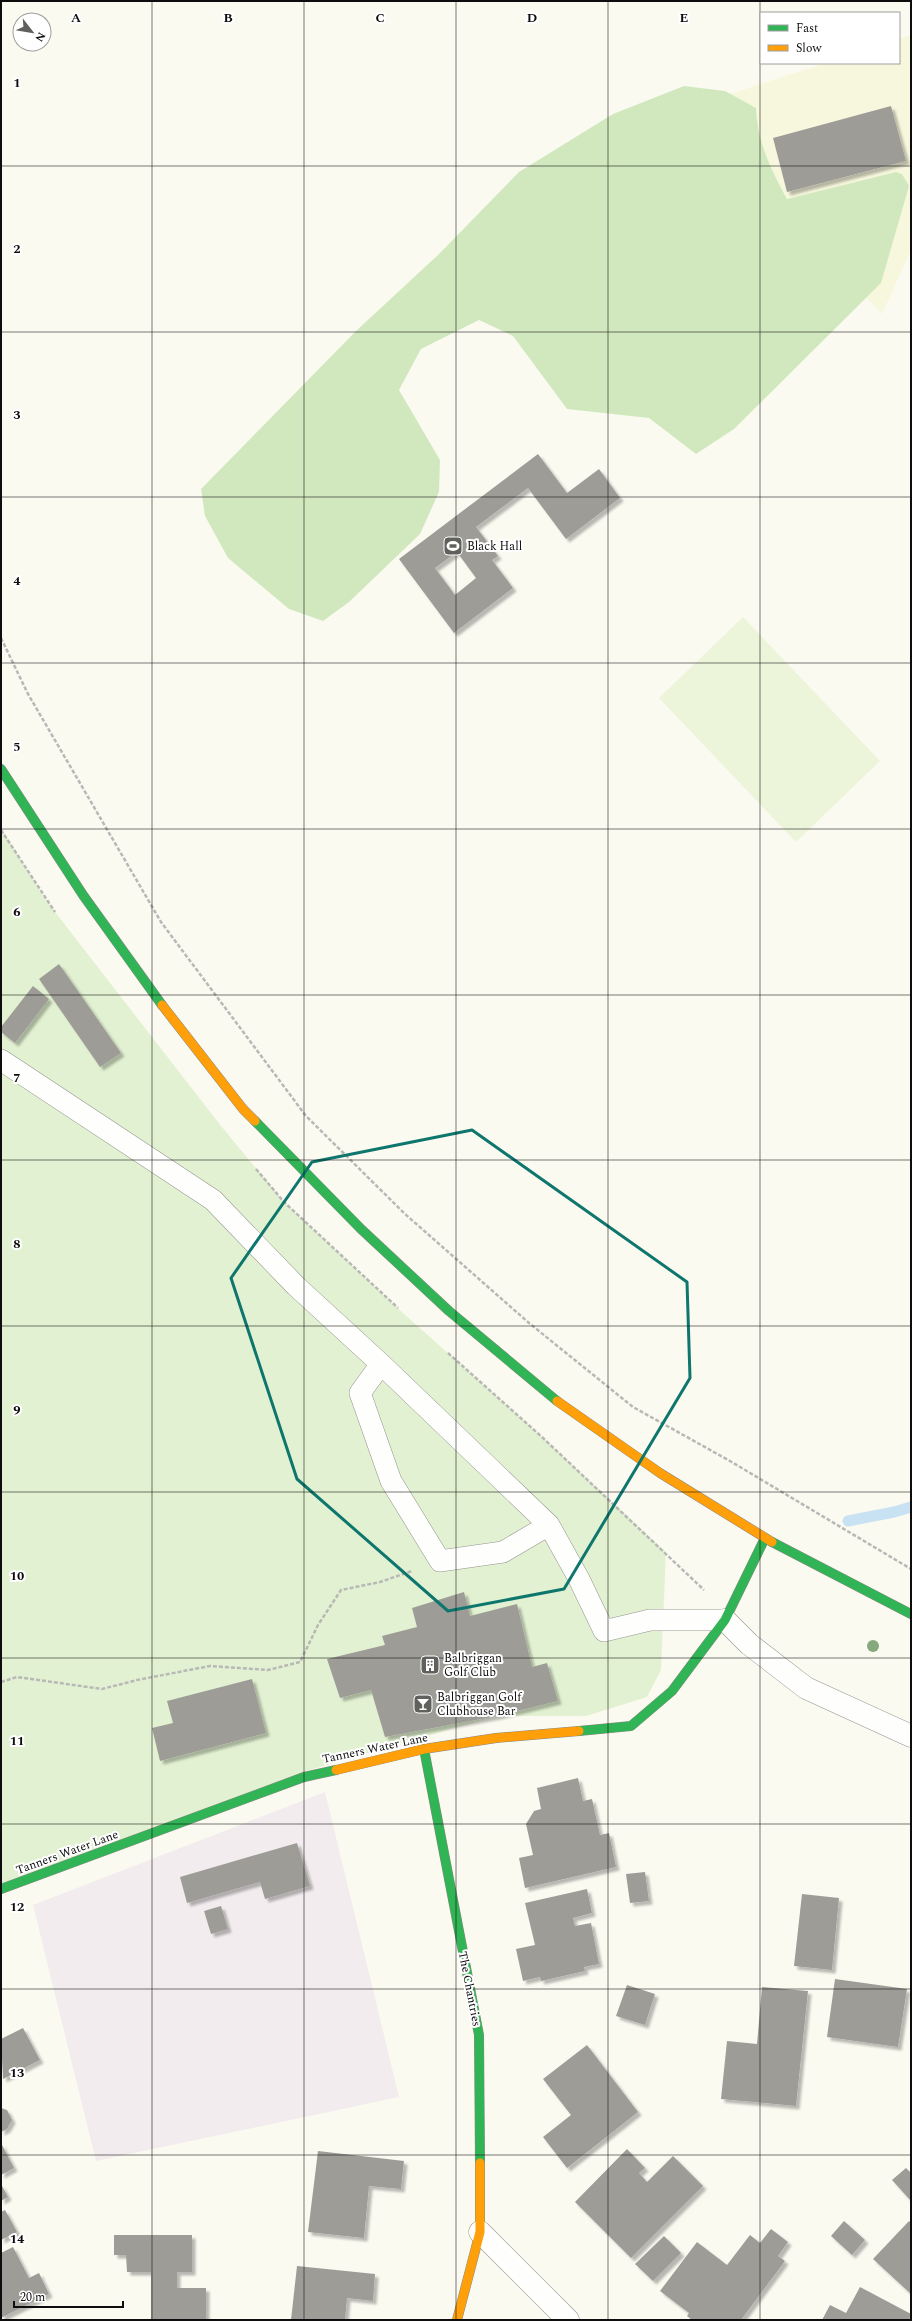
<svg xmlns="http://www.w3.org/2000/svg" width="912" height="2321" font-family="Spectral,serif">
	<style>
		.industrial { fill: #f2ecee }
		.farmland { fill: #f7f7dd }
		.green { fill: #e2f1d1 }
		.forest { fill: #d1e8bf }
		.pitch { fill: #ecf4da }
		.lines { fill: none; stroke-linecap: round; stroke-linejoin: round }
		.stream { stroke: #c8e2f4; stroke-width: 11 }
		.building { fill: #9e9c97; fill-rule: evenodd; filter: url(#shadow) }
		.lane-casing { stroke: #949490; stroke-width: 22 }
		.street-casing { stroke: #949490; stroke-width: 23 }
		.fast-casing { stroke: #8b8a86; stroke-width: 10 }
		.slow-casing { stroke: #8b8a86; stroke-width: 10 }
		.path { stroke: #b8b8b6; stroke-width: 2.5; stroke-dasharray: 4 2; stroke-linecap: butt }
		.lane { stroke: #fefefd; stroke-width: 21 }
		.street { stroke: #fefefd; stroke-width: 22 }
		.fast { stroke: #30b455; stroke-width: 9 }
		.slow { stroke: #ff9f0a; stroke-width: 9 }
		.tree { fill: #86a87c }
		.marked { fill: none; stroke: #0f766e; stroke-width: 3; stroke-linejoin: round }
		.grid { fill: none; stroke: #0d0d0d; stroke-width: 1; stroke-opacity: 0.55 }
		.labels { text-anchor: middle; stroke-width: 4; stroke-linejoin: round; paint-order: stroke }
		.poi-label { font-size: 12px; fill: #0d0d0d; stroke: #fff; text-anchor: start }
		.street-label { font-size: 12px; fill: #0d0d0d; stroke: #fff }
		.grid-label { font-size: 13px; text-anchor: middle; font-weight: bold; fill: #0d0d0d; stroke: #fff; stroke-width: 4; stroke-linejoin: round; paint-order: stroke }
	</style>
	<defs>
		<filter id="shadow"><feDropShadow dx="3.5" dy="3.5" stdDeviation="1" flood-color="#0004"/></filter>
	</defs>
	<rect width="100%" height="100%" fill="#fbfaf1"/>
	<path class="industrial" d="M325 1792 399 2097 96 2161 33 1905Z"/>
	<path class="farmland" d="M911 35V250L882 314 684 109 826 63H899V39Z"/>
	<path class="green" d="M1 828 45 899 221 1126 284 1202 394 1305 543 1438 666 1552 661 1670 647 1697 586 1716H497L306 1771 1 1884Z"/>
	<path class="forest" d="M684 86 725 91 756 108C757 141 771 170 787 199L896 172 902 174 909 186 881 283 734 429 696 454 649 418 567 409 513 336 479 320 421 349 399 390 440 460 439 492 420 534 349 602 323 621 289 609 228 558 205 516 201 489 356 331 439 254 519 172 613 114Z"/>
	<path class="pitch" d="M743 617 880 761 796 842 659 698Z"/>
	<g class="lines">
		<path class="stream" d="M848 1521 894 1512 911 1507"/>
	</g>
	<path class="building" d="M891 106 906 161 787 192 773 138Z
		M538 454 567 493 599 469 620 498 566 539 528 488 476 527 498 556 492 560 513 588 454 633 399 559ZM457 552 476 578 455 595 435 568Z
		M59 964 121 1053 100 1067 39 979Z
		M33 986 49 999 15 1043 1 1032V1027Z
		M464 1592 470 1616 517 1604 532 1667 547 1663 558 1701 497 1716 385 1737 371 1690 340 1698 327 1659 385 1645 382 1636 417 1627 412 1608Z
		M252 1679 266 1733 160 1761 152 1728 173 1723 167 1701Z
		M578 1778 583 1801 592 1799 600 1835 609 1833 616 1867 525 1888 519 1858 533 1855 526 1824 534 1811 541 1809 537 1788Z
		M297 1843 310 1886 265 1899 260 1882 187 1903 180 1877Z
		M645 1872 649 1901 630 1903 626 1874Z
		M587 1889 592 1913 573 1918 575 1926 591 1923 599 1964 584 1967 585 1971 541 1981 540 1977 523 1981 516 1949 535 1945 525 1903Z
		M802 1894 839 1898 832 1970 794 1966Z
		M221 1906 228 1929 211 1934 204 1911Z
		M835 1979 907 1989 898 2047 827 2037Z
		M627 1985 655 1994 645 2025 616 2016Z
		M762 1987 808 1991 796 2106 721 2099 727 2041 757 2044Z
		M23 2028 40 2060 3 2079 1 2039Z
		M587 2045 638 2112 567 2168 543 2137 571 2115 543 2079Z
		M1 2108 7 2110 12 2120 7 2129 1 2132Z
		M1 2143 14 2168 1 2175Z
		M627 2149 645 2168 639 2173 647 2182 673 2156 703 2186 631 2258 575 2202Z
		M318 2151 404 2161 401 2189 369 2186 364 2238 308 2232Z
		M906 2168 911 2173V2201L892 2180Z
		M1 2184 8 2197 1 2201Z
		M5 2210 17 2232 1 2240V2212Z
		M844 2221 865 2240 852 2255 831 2236Z
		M909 2221 911 2223V2294L873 2259Z
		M771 2229 788 2242 778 2256 785 2261 741 2320H692L687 2316 689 2313 660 2291 697 2242 727 2265 750 2235 760 2243Z
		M114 2235H192V2272H177V2288H206V2320H151V2272H127L126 2255H114Z
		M664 2236 681 2253 653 2281 635 2264Z
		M13 2247 29 2278 39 2273 49 2294 1 2318V2253Z
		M297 2266 375 2274 373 2301 347 2298 345 2320H291Z
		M860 2287 911 2314 909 2320H822L830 2305 846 2313Z"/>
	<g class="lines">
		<g class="lane-casing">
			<path id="lane" d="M1 1060 213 1200 296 1286 381 1364 549 1525 579 1579 604 1631 650 1620H725
				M381 1364 360 1393 391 1481 440 1561 503 1552 549 1525"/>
		</g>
		<g class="street-casing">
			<path id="street" d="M725 1620 749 1644 806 1688 911 1736
				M480 2232 568 2320"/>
		</g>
		<g class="fast-casing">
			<path id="fast" d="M1 769 83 895 162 1005
				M255 1121 361 1229 449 1311 557 1401
				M772 1542 911 1614
				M579 1731 631 1726 672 1691 725 1620 765 1538
				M424 1749 479 2035 480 2163
				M1 1889 304 1777 336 1770"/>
		</g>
		<g class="slow-casing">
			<path id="slow" d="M162 1005 243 1109 255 1121
				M557 1401 660 1473 772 1542
				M336 1770 424 1749 496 1738 579 1731
				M457 2320 480 2232V2163"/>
		</g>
		<path class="path" d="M1 638 28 694 161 922 306 1116 405 1214 529 1323 633 1407 730 1461 911 1569
			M1 830 55 912
			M256 1169 284 1202 398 1308
			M448 1353 543 1438 704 1590
			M1 1682 17 1677 102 1689 137 1680 210 1666 268 1670 300 1662 318 1625 341 1590 380 1582 412 1571"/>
		<use href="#lane" class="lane"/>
		<use href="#street" class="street"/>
		<use href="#fast" class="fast"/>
		<use href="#slow" class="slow"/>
	</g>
	<circle class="tree" cx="873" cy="1646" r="6"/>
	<path class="marked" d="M472 1130 687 1282 690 1378 564 1589 448 1611 297 1479 231 1278 312 1162Z"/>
	<path class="grid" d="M152 1V2320M304 1V2320M456 1V2320M608 1V2320M760 1V2320M1 166H911M1 332H911M1 497H911M1 663H911M1 829H911M1 995H911M1 1160H911M1 1326H911M1 1492H911M1 1658H911M1 1824H911M1 1989H911M1 2155H911"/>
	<defs>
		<g id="stadium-square" transform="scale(1)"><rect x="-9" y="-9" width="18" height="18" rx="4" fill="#60605d" stroke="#fff"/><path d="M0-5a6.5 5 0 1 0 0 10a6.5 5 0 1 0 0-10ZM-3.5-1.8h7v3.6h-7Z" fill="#fff"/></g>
		<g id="building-square" transform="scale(1)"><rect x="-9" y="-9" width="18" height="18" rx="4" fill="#60605d" stroke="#fff"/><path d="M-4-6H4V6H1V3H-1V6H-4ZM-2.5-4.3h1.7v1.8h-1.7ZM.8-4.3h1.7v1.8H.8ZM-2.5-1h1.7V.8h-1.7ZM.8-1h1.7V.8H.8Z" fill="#fff"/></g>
		<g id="bar-square" transform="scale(1)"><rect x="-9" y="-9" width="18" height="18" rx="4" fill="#60605d" stroke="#fff"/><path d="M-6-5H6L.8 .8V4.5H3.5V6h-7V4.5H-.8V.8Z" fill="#fff"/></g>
	</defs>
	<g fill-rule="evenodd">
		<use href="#stadium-square" x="453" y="546"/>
		<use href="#building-square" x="430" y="1665"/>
		<use href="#bar-square" x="423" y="1704"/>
	</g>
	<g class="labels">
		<g class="poi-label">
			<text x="467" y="550">Black Hall</text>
			<text x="444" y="1662">Balbriggan<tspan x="444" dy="14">Golf Club</tspan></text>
			<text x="437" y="1701">Balbriggan Golf<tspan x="437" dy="14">Clubhouse Bar</tspan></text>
		</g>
		<g class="street-label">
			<text transform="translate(375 1748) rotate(-12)" y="4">Tanners Water Lane</text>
			<text transform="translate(67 1852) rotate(-20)" y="4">Tanners Water Lane</text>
			<text transform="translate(470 1989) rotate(79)" y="4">The Chantries</text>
		</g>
	</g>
	<g class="grid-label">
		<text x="76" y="22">A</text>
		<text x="228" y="22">B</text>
		<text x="380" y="22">C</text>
		<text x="532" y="22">D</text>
		<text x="684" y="22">E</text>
		<text x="17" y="87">1</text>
		<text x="17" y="253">2</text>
		<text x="17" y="419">3</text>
		<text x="17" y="585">4</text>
		<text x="17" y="751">5</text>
		<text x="17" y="916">6</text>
		<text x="17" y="1082">7</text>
		<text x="17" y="1248">8</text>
		<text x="17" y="1414">9</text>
		<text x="17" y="1580">10</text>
		<text x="17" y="1745">11</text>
		<text x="17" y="1911">12</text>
		<text x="17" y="2077">13</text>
		<text x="17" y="2243">14</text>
	</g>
	<rect width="912" height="2321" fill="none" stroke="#0d0d0d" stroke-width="4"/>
	<rect x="760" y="12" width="140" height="52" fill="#ffffff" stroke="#9e9e9e"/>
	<rect x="768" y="25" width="20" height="6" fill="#30b455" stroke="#9e9e9e"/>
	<text x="796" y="32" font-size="12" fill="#0d0d0d">Fast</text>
	<rect x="768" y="45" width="20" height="6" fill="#ff9f0a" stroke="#9e9e9e"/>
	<text x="796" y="52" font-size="12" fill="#0d0d0d">Slow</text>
	<g transform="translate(32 32) rotate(121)"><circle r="19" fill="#ffffff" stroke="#9e9e9e"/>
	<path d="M0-3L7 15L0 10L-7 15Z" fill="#60605d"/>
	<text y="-6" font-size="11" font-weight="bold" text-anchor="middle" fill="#0d0d0d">N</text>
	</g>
	<path d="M14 2301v6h109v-6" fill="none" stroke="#0d0d0d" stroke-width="2"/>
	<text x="20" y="2301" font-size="12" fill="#0d0d0d" stroke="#ffffff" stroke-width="3" paint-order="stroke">20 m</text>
</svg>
